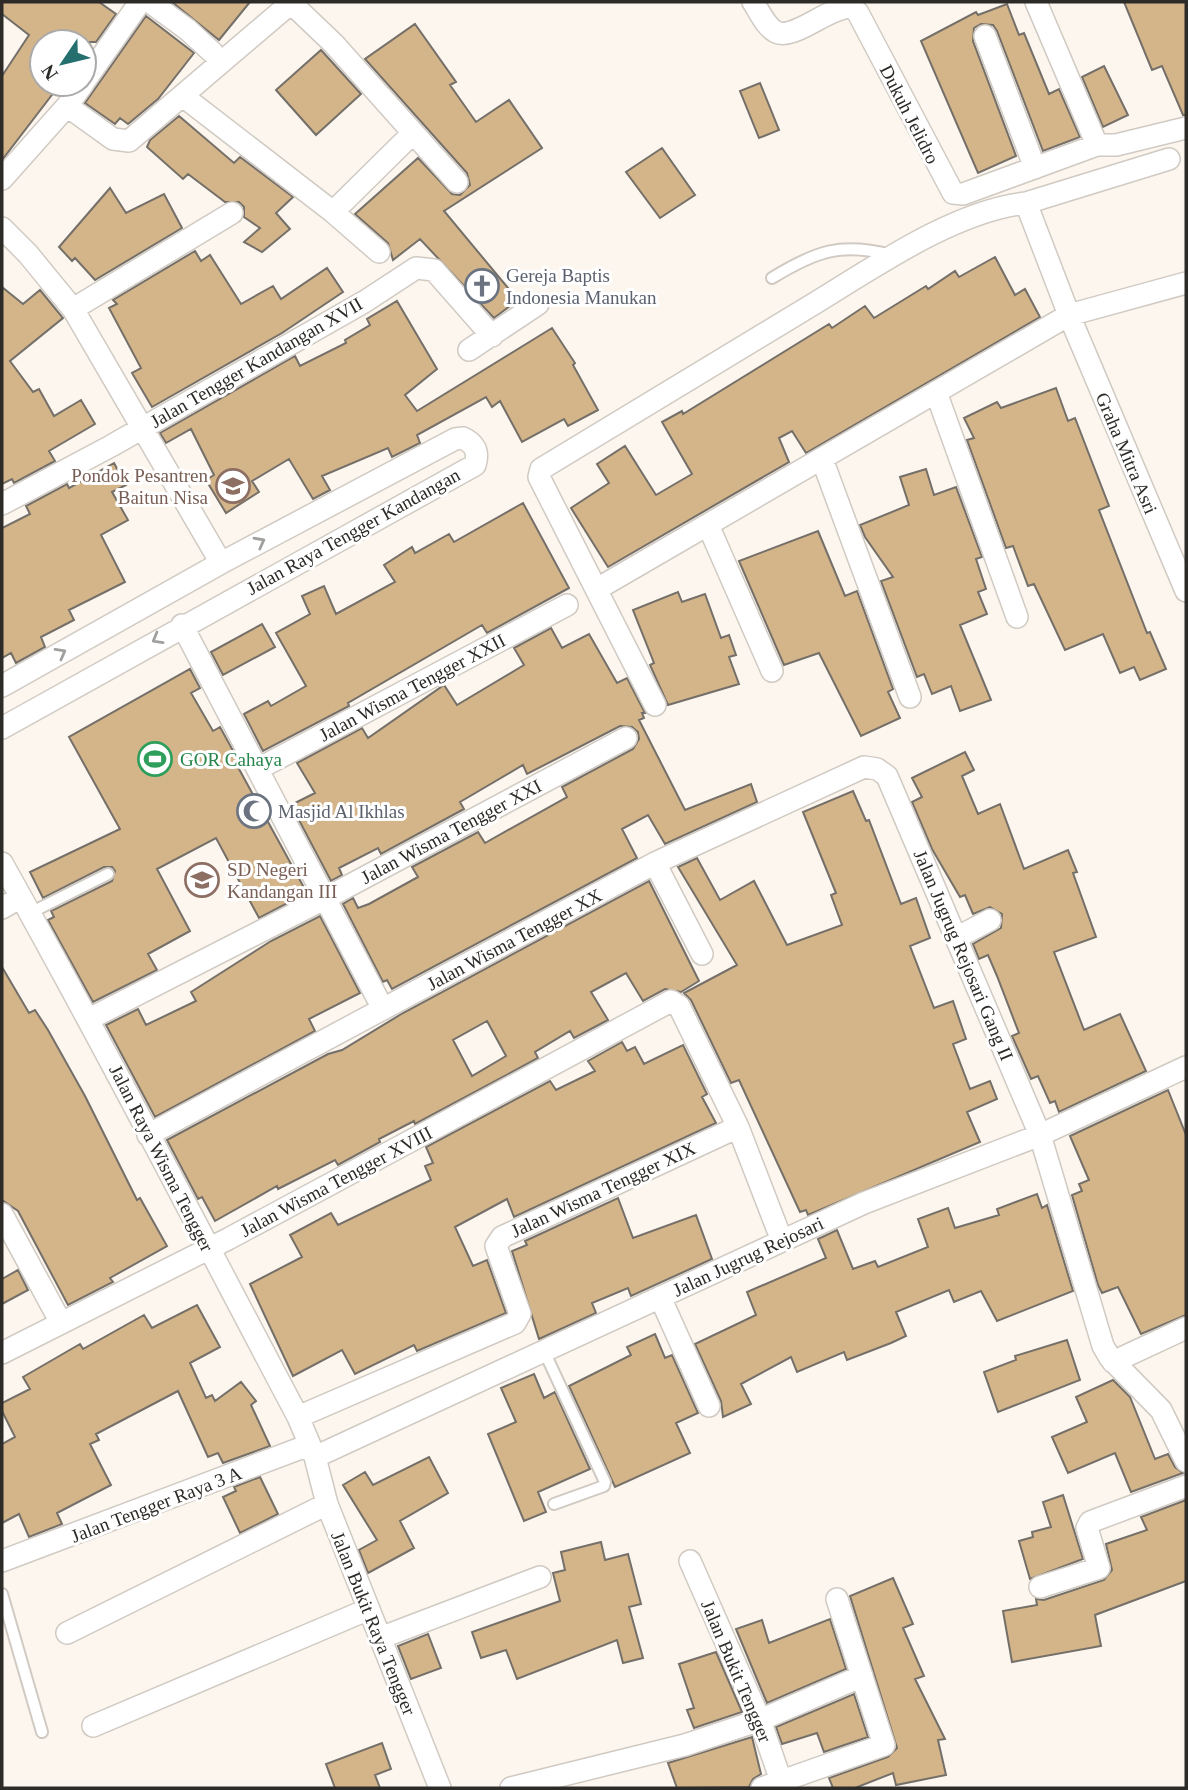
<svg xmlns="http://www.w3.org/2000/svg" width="1188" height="1790" font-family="'Times New Roman',serif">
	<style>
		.building { fill: #d4b58a; stroke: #746f68; stroke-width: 2; fill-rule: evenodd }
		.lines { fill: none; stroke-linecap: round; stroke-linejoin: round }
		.service-casing { stroke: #d0cac3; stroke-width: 14 }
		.minor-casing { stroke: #d0cac3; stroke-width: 24 }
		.service { stroke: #fff; stroke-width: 10 }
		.minor { stroke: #fff; stroke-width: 21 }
		.oneway { stroke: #a0a09e }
		.labels { text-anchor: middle; stroke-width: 6; stroke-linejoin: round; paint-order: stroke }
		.street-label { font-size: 19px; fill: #2d2b28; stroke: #fff }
		.worship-label { font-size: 19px; fill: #5b616d; stroke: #fff; text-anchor: start }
		.education-label { font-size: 19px; fill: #785e54; stroke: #fff; text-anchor: end }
		.leisure-label { font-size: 19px; fill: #27864d; stroke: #fff; text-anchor: start }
	</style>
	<rect width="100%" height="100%" fill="#fcf6ee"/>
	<path class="building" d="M2 2H99L116 14 96 42H42V84H67L63 90 58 87 2 160V76L29 35 2 14Z
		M172 2H250L219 40Z
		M1124 2H1186V115H1183L1162 66 1152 70Z
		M1007 4 1019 35 1024 33 1049 94 1059 89 1080 137 1043 151 997 31 993 25 981 24 974 28 973 41 1016 156 978 173 921 41 976 12 978 15Z
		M146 16 194 53 158 99 128 124 120 118 115 124 85 103Z
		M415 24 456 82 450 85 476 122 509 100 542 148 444 211 518 300 494 318 420 239 393 260 388 243 355 214 418 158 452 194 460 195 470 185 467 173 365 59Z
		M321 50 361 94 316 135 276 90Z
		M1104 66 1128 115 1103 127 1082 77Z
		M760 83 779 130 759 138 740 91Z
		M179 116 234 163 240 157 293 197 276 213 290 229 262 252 244 242 260 228 244 217V207L239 202H225L188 174 183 179 147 147 150 140Z
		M662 148 695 195 660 218 626 172Z
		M110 188 126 213 164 194 182 228 95 280 75 258 72 261 59 247Z
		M195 251 201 261 210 255 241 304 273 286 281 299 327 268 343 292 282 333 152 407 132 373 141 368 109 308 117 304 113 300Z
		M995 257 1015 295 1025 289 1040 317 806 453 792 431 779 438 789 462 608 567 571 508 609 483 597 464 625 446 656 495 692 474 662 422 682 411 683 414 829 324 832 328 865 306 874 318 926 286 928 289 955 271 959 277Z
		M2 287 23 304 40 290 63 318 10 361 33 392 39 389 54 416 81 400 95 424 49 451 55 461 14 483 12 479 2 484Z
		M397 301 437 369 405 395 417 411 552 328 575 363 573 365 598 410 568 426 564 419 522 442 500 401 492 407 486 397 417 435 420 443 392 457 388 448 322 476 330 490 313 499 289 459 252 481 259 492 226 513 206 480 214 475 191 429 166 443 160 433 295 356 300 366 346 343 345 340 370 325 367 319Z
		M1056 388 1068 421 1075 418 1109 506 1099 510 1147 633 1150 632 1166 669 1140 680 1134 667 1120 673 1103 634 1065 650 1034 584 1028 586 1013 546 1006 548 967 440 974 438 964 418 997 402 1001 408Z
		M114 463 126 485 112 492 128 520 101 535 125 582 69 610 74 620 41 637 45 647 16 663 11 653 2 658V528L30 514 26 506 67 484 69 488Z
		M926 469 934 495 956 487 982 557 976 559 986 589 978 592 987 614 960 625 991 700 960 711 951 686 932 694 924 674 917 677 881 581 893 577 865 537 860 525 909 505 900 477Z
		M523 503 569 588 487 633 482 625 348 703 349 706 263 751 244 714 268 701 271 706 306 686 276 633 310 614 302 596 324 586 336 614 395 582 384 565 412 547 415 553 449 534 454 542Z
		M818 531 845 596 857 591 893 689 888 692 900 718 861 736 819 653 784 665 739 561Z
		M678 592 682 602 705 594 721 638 729 635 736 655 729 657 739 684 668 705 650 665 654 663 633 610Z
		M262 624 275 647 223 675 211 652Z
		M551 628 562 648 589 634 617 683 627 678 645 713H642L644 718 639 720 685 810 751 784 757 802 665 844 648 815 622 829 637 858 392 989 387 980 383 982 343 904 353 898 358 908 369 904 418 877 412 867 478 832 485 843 567 797 562 787 633 749 639 739 638 732 632 727 620 726 527 774 523 765 460 802 464 809 381 854 378 848 339 868 342 875 331 881 291 805 315 793 297 763 362 728 368 738 444 685 457 705 524 665 514 648Z
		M190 669 200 688 191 693 213 731 220 727 242 767 239 769 307 893 259 918 216 838 157 869 190 931 148 954 157 970 93 1002 48 920 54 917 51 911 112 881 115 871 112 867H104L43 898 30 872 120 829 69 737Z
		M965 752 974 770 962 776 978 814 1000 804 1024 869 1068 850 1077 872 1073 873 1096 937 1054 952 1084 1030 1120 1014 1146 1071 1059 1112 1055 1101 1050 1103 1038 1076 1031 1079 1012 1036 1019 1033 997 976 988 955 979 959 973 944 1001 928 1002 914 990 907 973 914 965 895 960 897 932 849 912 802 922 797 912 778Z
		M853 791 866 821 869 820 901 904 916 898 930 938 910 946 934 1008 953 1001 966 1039 953 1044 970 1089 990 1081 997 1099 967 1112 980 1142 808 1215 806 1210 800 1212 739 1080 731 1083 691 1000 684 993 737 965 678 867 697 858 720 900 754 881 787 945 842 925 831 895 836 893 803 812Z
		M649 881 699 981 681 992 665 989 643 1001 626 973 591 992 608 1020 574 1038 570 1031 535 1052 538 1058 415 1124 414 1121 379 1139 380 1142 338 1165 335 1160 278 1189 277 1186 215 1221 202 1197 198 1199 167 1140 328 1054 342 1050 403 1013ZM487 1021 506 1056 472 1076 453 1040Z
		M320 916 360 993 309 1019 315 1031 155 1117 106 1025 138 1009 146 1025 196 1001 191 992 271 941Z
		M2 967 29 1013 35 1010 48 1030 85 1096 137 1200 140 1198 167 1246 110 1278 113 1282 68 1305 18 1211 2 1200Z
		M622 1042 627 1051 635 1047 644 1064 683 1045 707 1094 702 1097 716 1123 514 1217 507 1199 455 1227 473 1266 487 1260 506 1313 417 1351 414 1345 355 1374 342 1350 293 1376 250 1284 302 1257 290 1235 331 1213 338 1225 431 1180 425 1166 433 1163 426 1147 550 1081 556 1090 595 1071 588 1061Z
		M1168 1090 1186 1135V1315L1141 1334 1118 1287 1102 1293 1098 1285 1072 1195 1082 1191 1079 1184 1089 1180 1070 1136Z
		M1037 1194 1042 1208 1047 1205 1073 1291 997 1321 981 1291 954 1302 949 1290 896 1312 906 1336 891 1343 847 1360 844 1352 797 1372 791 1357 741 1384 751 1404 723 1417 721 1401 695 1344 756 1315 747 1292 826 1258 818 1239 837 1230 853 1269 875 1261 878 1267 928 1247 918 1219 948 1208 955 1228 999 1215 997 1209Z
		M618 1198 633 1238 696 1215 712 1259 631 1296 628 1288 592 1303 596 1313 539 1339 512 1251 527 1245 525 1241Z
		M18 1270 28 1290 2 1304V1279Z
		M197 1305 220 1347 190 1363 206 1398 212 1395 215 1401 241 1382 256 1401 251 1405 270 1446 223 1463 218 1453 208 1457 178 1391 96 1434 99 1440 90 1444 111 1485 57 1513 62 1524 29 1537 19 1514 2 1523V1444L15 1437 2 1411V1403L30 1389 23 1377 80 1344 83 1349 144 1315 152 1328Z
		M655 1334 665 1358 672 1355 698 1413 676 1423 690 1453 615 1487 569 1386 631 1355 627 1347Z
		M1067 1340 1080 1380 998 1412 984 1372 1016 1360 1015 1356Z
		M534 1374 544 1398 555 1392 590 1469 538 1492 546 1512 524 1521 488 1434 516 1422 501 1388Z
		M1113 1380 1130 1397 1155 1459 1168 1454 1175 1467 1183 1473 1131 1492 1115 1453 1068 1473 1052 1437 1087 1422 1076 1397Z
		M429 1457 448 1493 400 1521 414 1548 368 1573 359 1550 377 1540 343 1485 365 1472 373 1485Z
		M260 1477 278 1514 240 1533 223 1497 236 1491 234 1487Z
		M1063 1495 1083 1559 1030 1579 1019 1541 1033 1537 1032 1532 1051 1527 1043 1502Z
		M1186 1500V1581L1095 1615 1101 1646 1012 1662 1003 1611 1037 1605 1036 1599 1044 1600 1104 1580 1112 1570 1106 1544 1147 1530 1141 1517Z
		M601 1542 605 1560 628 1554 641 1604 629 1607 643 1658 623 1663 617 1640 517 1679 506 1650 481 1658 472 1632 560 1601 553 1573 565 1570 561 1552Z
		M893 1578 913 1624 903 1628 924 1676 915 1679 945 1739 938 1740 946 1775 896 1785 893 1773 855 1788H833L829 1778 888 1757 897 1748 850 1596Z
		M830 1619 846 1669 767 1703 736 1629 762 1620 769 1643Z
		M428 1634 441 1668 411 1679 398 1646Z
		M716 1652 742 1712 694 1728 687 1710 694 1708 679 1664Z
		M854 1694 868 1737 824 1752 817 1733 782 1744 776 1727Z
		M752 1737 761 1774 753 1779 749 1787 677 1788 668 1763Z
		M382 1743 391 1769 375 1775 380 1788H335L326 1764Z"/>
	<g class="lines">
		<g class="service-casing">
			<path id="service" d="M772 278C816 251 841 242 891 255
				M30 913 108 874
				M544 1351 605 1482 604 1486 554 1504
				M2 1594 42 1732"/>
		</g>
		<g class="minor-casing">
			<path id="minor" d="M150 2 188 30 213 53
				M753 2C759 11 766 27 776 32 794 41 829 6 852 7L858 13 953 193 963 194 1097 145H1116L1186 128
				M1036 2 1097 145
				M985 36 1035 168
				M84 82 140 2
				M184 97 333 212 379 252
				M67 106 113 139 129 141 291 3 334 44 457 182
				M2 179 67 106 83 84
				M1026 203 1069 315 1186 591
				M333 212 413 133
				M2 228 28 254 73 309 221 563
				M73 309 232 213
				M469 350 538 304
				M936 392 1017 617
				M822 459 910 697
				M2 504 111 446 364 302 416 268 434 270 492 336
				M708 525 772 671
				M597 589 1069 315 1186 283
				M182 625 383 1009
				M2 686 221 563 455 439 463 438C475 444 479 452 475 465L2 728
				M655 705 539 477 541 469C628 416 715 364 802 311 866 273 951 211 1026 203L1169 159
				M258 769 567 605
				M2 863C104 1045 200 1232 298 1417L315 1457 327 1504 440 1788
				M655 863 702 954
				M2 908 21 897
				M956 938 990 920
				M89 1019 326 898 626 738
				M148 1135 655 863 864 767 877 769 887 776 1040 1135 1103 1346 1110 1358 1161 1410 1186 1461
				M2 1214 60 1321
				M660 1297 709 1406
				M2 1353 228 1239 671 1001 679 1006 738 1127 782 1241
				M1113 1362 1186 1328
				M298 1417 515 1323 520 1314 496 1246 502 1237 738 1127
				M315 1457 864 1203 1040 1135 1186 1067
				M2 1561 309 1445
				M690 1561 760 1720 781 1781
				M1040 1587 1099 1568 1087 1528 1090 1522 1186 1486
				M67 1633 327 1504
				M380 1638 540 1577
				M93 1726 369 1609
				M511 1788 685 1745 760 1720 862 1676
				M762 1788 884 1745 837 1599"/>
		</g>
		<use href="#service" class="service"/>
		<use href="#minor" class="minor"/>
	</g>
	<defs><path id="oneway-chevron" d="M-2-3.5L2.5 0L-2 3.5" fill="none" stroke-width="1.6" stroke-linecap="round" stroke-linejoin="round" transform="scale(1.75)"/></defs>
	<g class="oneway">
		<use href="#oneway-chevron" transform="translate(260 542) rotate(-28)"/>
		<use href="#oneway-chevron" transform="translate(157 639) rotate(150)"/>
		<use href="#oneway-chevron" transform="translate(61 653) rotate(-29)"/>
	</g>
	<defs>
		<g id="church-ring" transform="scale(1.75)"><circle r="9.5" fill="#fff" stroke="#6b7280" stroke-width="1.5"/><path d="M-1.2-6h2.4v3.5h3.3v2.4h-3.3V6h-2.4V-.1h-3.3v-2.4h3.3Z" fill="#6b7280"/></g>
		<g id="school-ring" transform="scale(1.75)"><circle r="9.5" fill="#fff" stroke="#8d6e63" stroke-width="1.5"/><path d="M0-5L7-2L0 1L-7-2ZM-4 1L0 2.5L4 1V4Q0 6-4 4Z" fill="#8d6e63"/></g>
		<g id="stadium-ring" transform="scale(1.75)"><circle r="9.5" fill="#fff" stroke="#2e9e5b" stroke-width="1.5"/><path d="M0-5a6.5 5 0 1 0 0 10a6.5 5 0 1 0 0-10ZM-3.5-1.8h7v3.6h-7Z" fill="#2e9e5b"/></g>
		<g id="mosque-ring" transform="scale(1.75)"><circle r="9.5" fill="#fff" stroke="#6b7280" stroke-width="1.5"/><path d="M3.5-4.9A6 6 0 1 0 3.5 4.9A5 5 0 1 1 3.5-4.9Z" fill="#6b7280"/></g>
	</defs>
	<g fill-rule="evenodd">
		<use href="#church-ring" x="482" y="286"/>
		<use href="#school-ring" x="233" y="486"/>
		<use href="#stadium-ring" x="155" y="759"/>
		<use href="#mosque-ring" x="254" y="811"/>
		<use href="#school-ring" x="202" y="880"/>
	</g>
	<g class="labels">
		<g class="street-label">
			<text transform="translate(910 114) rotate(63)" y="7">Dukuh Jelidro</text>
			<text transform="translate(256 362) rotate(-30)" y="7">Jalan Tengger Kandangan XVII</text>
			<text transform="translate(1127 453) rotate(67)" y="7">Graha Mitra Asri</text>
			<text transform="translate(353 531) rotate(-29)" y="7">Jalan Raya Tengger Kandangan</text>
			<text transform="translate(412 687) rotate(-28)" y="7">Jalan Wisma Tengger XXII</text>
			<text transform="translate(451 831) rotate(-28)" y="7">Jalan Wisma Tengger XXI</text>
			<text transform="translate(514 939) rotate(-28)" y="7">Jalan Wisma Tengger XX</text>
			<text transform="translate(964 955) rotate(67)" y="7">Jalan Jugrug Rejosari Gang II</text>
			<text transform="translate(162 1158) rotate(63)" y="7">Jalan Raya Wisma Tengger</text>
			<text transform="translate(336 1181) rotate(-28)" y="7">Jalan Wisma Tengger XVIII</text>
			<text transform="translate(603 1189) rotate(-25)" y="7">Jalan Wisma Tengger XIX</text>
			<text transform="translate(748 1256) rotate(-25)" y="7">Jalan Jugrug Rejosari</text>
			<text transform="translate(156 1504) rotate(-21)" y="7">Jalan Tengger Raya 3 A</text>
			<text transform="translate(374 1623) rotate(68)" y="7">Jalan Bukit Raya Tengger</text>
			<text transform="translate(737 1671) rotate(67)" y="7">Jalan Bukit Tengger</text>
		</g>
		<g class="worship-label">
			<text x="506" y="282">Gereja Baptis<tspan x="506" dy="22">Indonesia Manukan</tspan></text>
			<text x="278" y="818">Masjid Al Ikhlas</text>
		</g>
		<g class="education-label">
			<text x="208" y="482">Pondok Pesantren<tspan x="208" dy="22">Baitun Nisa</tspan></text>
			<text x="227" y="876" text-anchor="start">SD Negeri<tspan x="227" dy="22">Kandangan III</tspan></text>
		</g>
		<g class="leisure-label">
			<text x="180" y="766">GOR Cahaya</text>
		</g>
	</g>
	<rect width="1188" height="1790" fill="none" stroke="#2d2b28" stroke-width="7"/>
	<g transform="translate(63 63) rotate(235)"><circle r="33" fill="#ffffff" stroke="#abaaa9" stroke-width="2"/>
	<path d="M0-5L12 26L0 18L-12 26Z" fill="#25706f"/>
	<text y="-10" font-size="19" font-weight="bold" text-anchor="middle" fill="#2d2b28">N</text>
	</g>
</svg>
